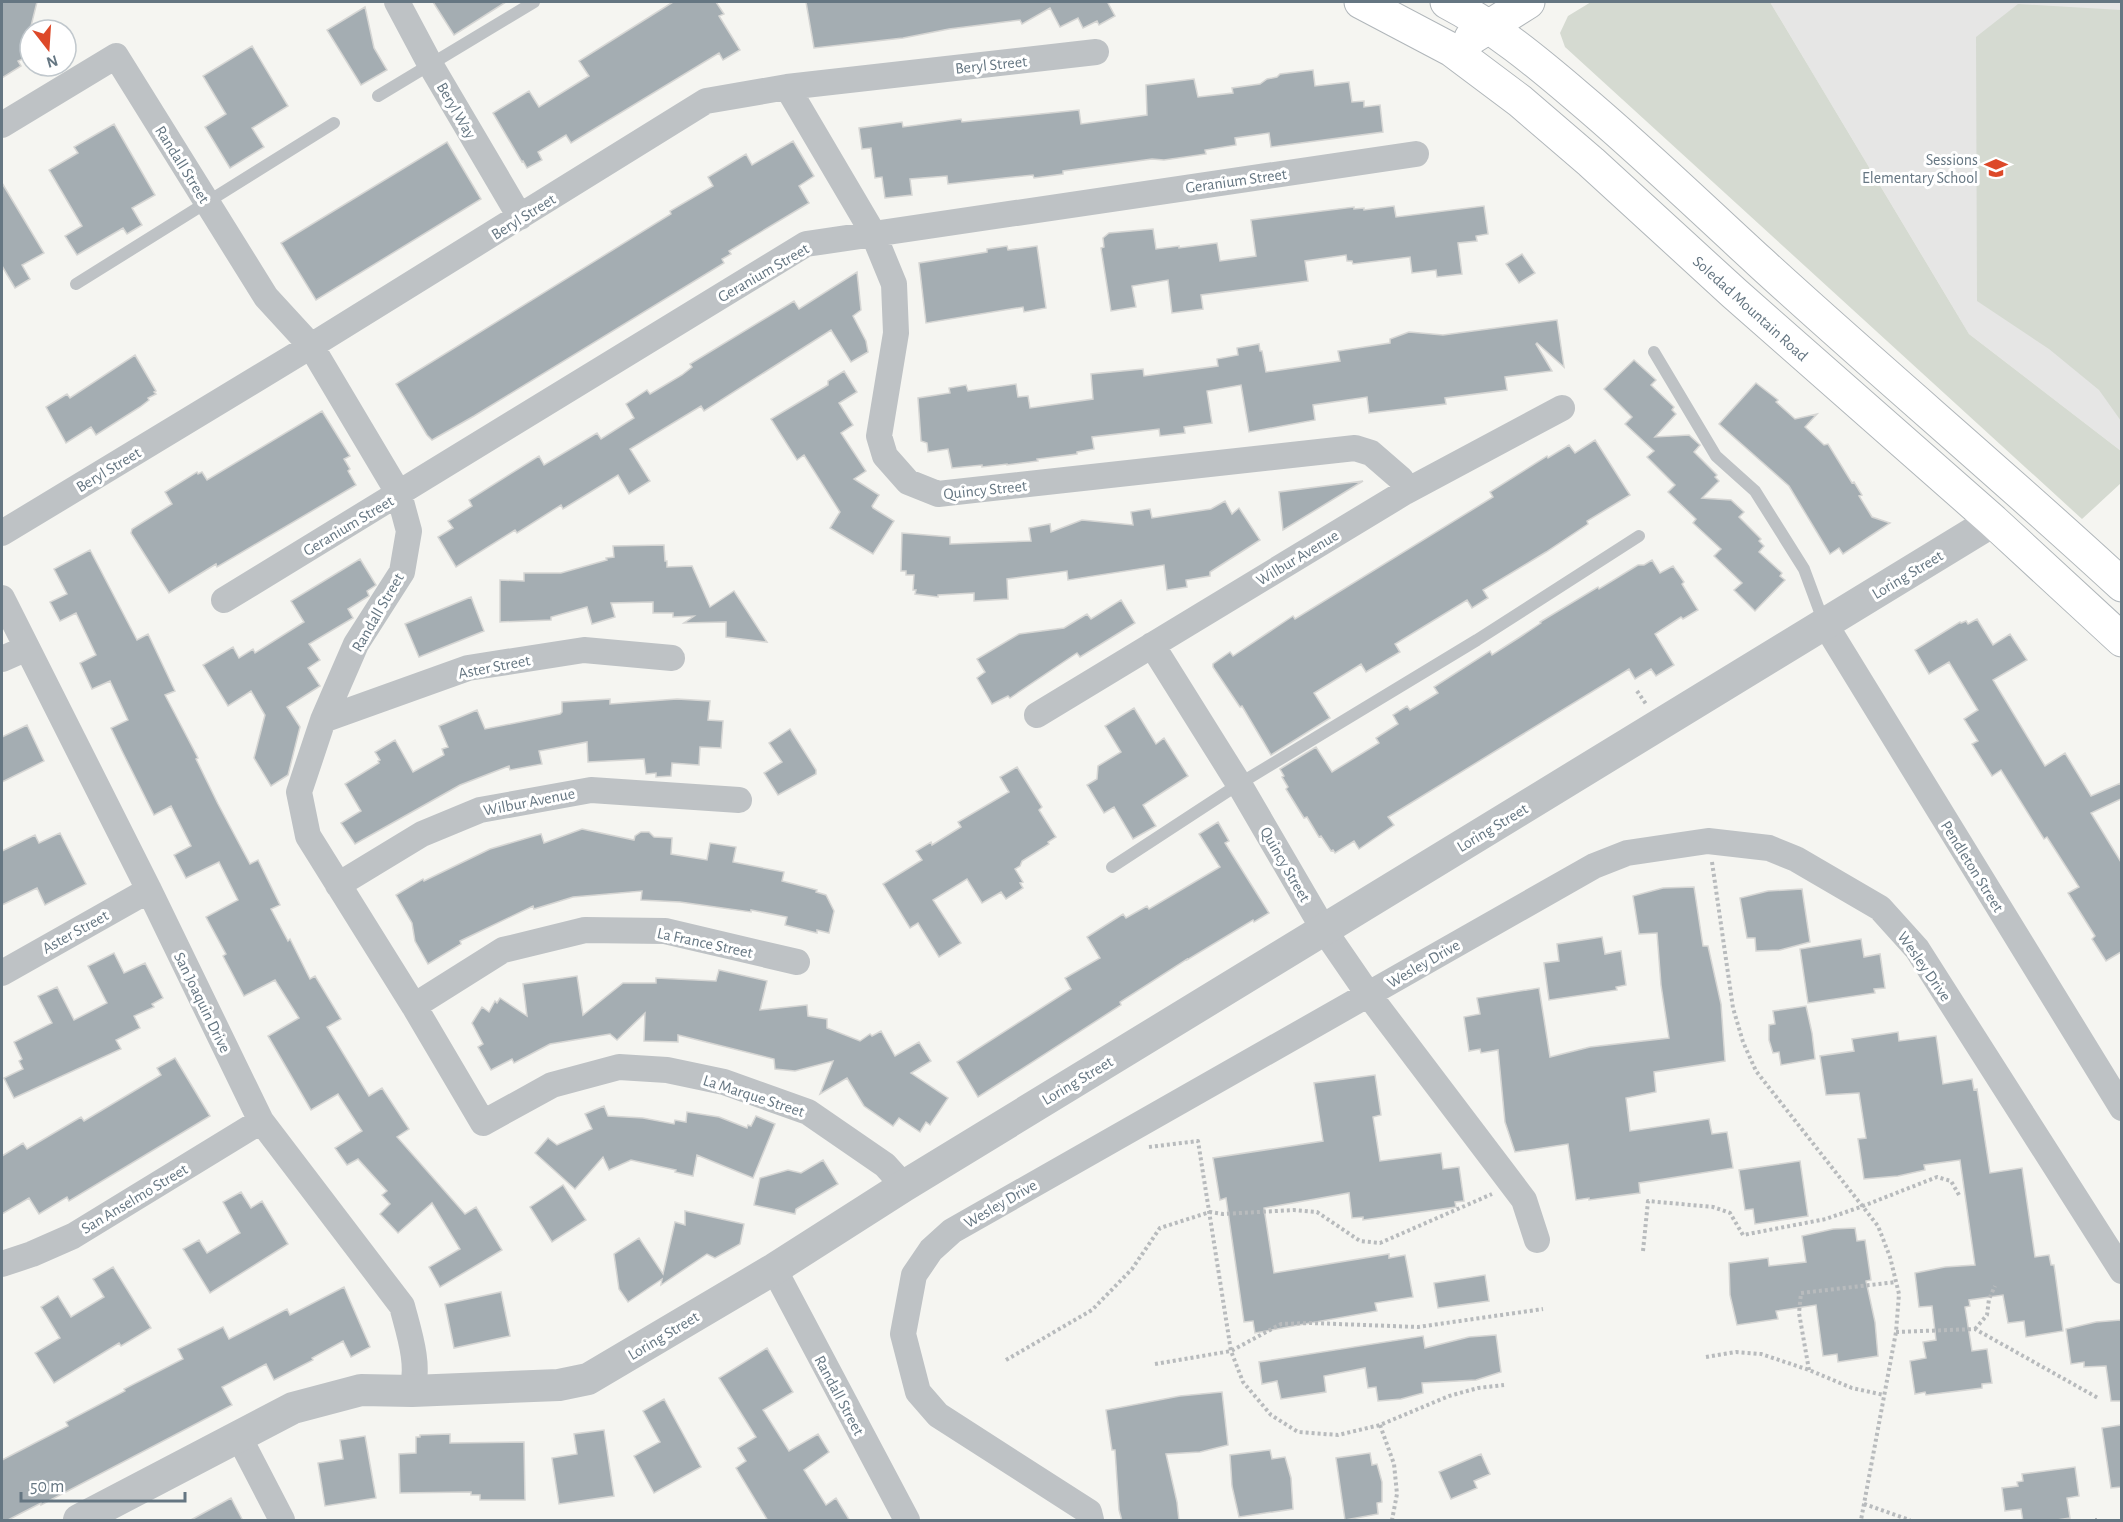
<svg xmlns="http://www.w3.org/2000/svg" width="2123" height="1522" font-family="'Alegreya Sans',sans-serif">
	<style>
		.built { fill: #e6e6e5 }
		.green { fill: #d5dad1 }
		.building { fill: #a4adb2; stroke: #d6d6d4; stroke-width: 1.5 }
		.lines { fill: none; stroke-linecap: round; stroke-linejoin: round }
		.secondary-casing { stroke: #b0b6ba; stroke-width: 35 }
		.path { stroke: #b8bbbd; stroke-width: 4; stroke-dasharray: 3 3; stroke-linecap: butt }
		.service { stroke: #bec2c5; stroke-width: 12 }
		.minor { stroke: #bec2c5; stroke-width: 26 }
		.tertiary { stroke: #bec2c5; stroke-width: 32 }
		.secondary { stroke: #fff; stroke-width: 33 }
		.labels { text-anchor: middle; stroke-width: 6; stroke-linejoin: round; paint-order: stroke }
		.street-label { font-size: 16px; fill: #657682; stroke: #fff }
		.poi-label { font-size: 16px; fill: #657682; stroke: #fff; text-anchor: end }
	</style>
	<rect width="100%" height="100%" fill="#f5f5f1"/>
	<path class="built" d="M1770 2H2121V451L1969 334Z"/>
	<path class="green" d="M1591 2H1770L1969 334 2121 451V483L2082 519 1565 47 1560 33 1568 16Z
		M2018 4 2121 10V421L2099 390 2049 349 1977 301 1976 37Z"/>
	<path class="building" d="M2 2H37L30 30V56L18 61 21 66 2 78Z
		M433 2H506L454 35Z
		M673 2H716L724 14 719 16 740 50 723 60 719 53 571 143 566 135 538 152 542 160 527 168 523 161 522 162 493 113 529 91 539 107 589 76 579 61Z
		M806 2H1112L1108 3 1115 16 1099 25 1097 21 1083 28 1078 18 1060 27 1050 8 1022 24 1020 20 949 29 903 38 814 48Z
		M365 7 374 48 387 70 361 85 327 30Z
		M252 46 288 106 252 128 264 147 230 168 205 127 226 114 203 76Z
		M1313 70 1315 86 1349 82 1352 102 1364 101V107L1380 105 1383 132 1271 147 1269 133 1235 138 1236 145 1205 150 1206 154 1164 160 1152 159 1063 171V174L1034 178 1033 175 948 184 947 176 910 179 912 195 885 198 882 177 875 178 871 148 862 149 859 128 902 122 903 127 961 119 962 122 1079 110 1081 124 1147 115 1146 85 1194 79 1198 97 1233 93 1232 88 1260 84 1267 79 1277 77 1280 74Z
		M114 124 155 195 132 208 142 225 127 234 123 228 77 255 65 236 82 226 49 170 78 153 74 147Z
		M793 141 814 176 799 186 809 203 729 251 731 254 722 259 724 263 474 416 432 440 427 435 396 384 671 214 670 211 713 186 708 177 746 154 752 165Z
		M447 142 481 199 316 300 281 243Z
		M2 183 44 253 22 265 30 279 15 288 2 266Z
		M1394 206 1396 217 1484 206 1488 234 1476 236 1477 241 1458 243 1462 274 1437 277 1436 270 1412 273 1410 257 1353 264 1352 261H1347L1346 255 1305 261 1308 281 1201 295 1203 309 1172 313 1168 280 1132 286 1136 307 1111 311 1101 248 1104 247 1103 238 1109 233 1153 229 1156 249 1179 246V248L1217 243 1220 261 1256 256 1251 220 1354 207V209L1364 208V210Z
		M1007 246 1008 250 1037 246 1046 308 1024 312 1023 307 926 323 919 263 987 252V249Z
		M1522 254 1535 273 1519 283 1506 264Z
		M857 272 861 310 853 316 866 341 868 352 851 362 831 330 704 411 701 406 630 449 650 481 629 494 618 475 563 509 561 505 517 533 515 530 456 567 438 537 453 528 448 521 472 506 469 500 539 456 544 465 597 433 601 439 634 418 626 404 647 390 650 394 682 375 692 367 690 364 794 301 799 309Z
		M1557 320 1564 367 1537 343 1536 344 1552 371 1505 377 1507 390 1445 398 1446 404 1369 413 1367 397 1313 405 1315 420 1249 432 1241 385 1207 391 1212 423 1184 427 1185 433 1160 436 1159 429 1092 437 1094 449 1077 452V454L1037 459 1038 461 1007 465V464L982 467V465L952 468 948 449 928 452 927 443 921 441 918 398 950 393 949 388 966 385 968 391 1016 384 1018 397 1028 396 1030 408 1093 399 1091 374 1143 369 1144 376 1218 366 1217 359 1238 355 1237 348 1259 344 1260 351H1262L1266 372 1340 361 1338 351 1390 343V339L1409 332 1443 335Z
		M135 355 156 391 154 392 156 394 148 398 149 400 140 407 96 435 91 427 66 443 46 407 67 394 70 398Z
		M1634 360 1656 380 1651 385 1674 407 1672 410 1676 414 1655 437 1689 435 1700 445 1694 452 1717 475 1715 477 1719 481 1702 498 1731 500 1744 512 1739 517 1761 539 1759 541 1764 546 1759 552 1782 573 1780 576 1785 580 1755 611 1734 590 1742 583 1714 556 1721 549 1693 523 1696 519 1668 492 1675 485 1647 457 1654 451 1625 424 1632 417 1604 389Z
		M844 371 857 392 839 403 853 425 841 433 866 471 854 479 879 495 872 506 873 508 894 521 873 554 830 528 840 512 804 455 797 460 771 419 828 385V381Z
		M1756 383 1778 400 1776 402 1795 419 1817 414 1805 427 1824 445 1828 444 1852 483 1854 482 1862 495 1859 496 1872 517 1890 523 1843 554 1839 548 1830 554 1789 486 1719 424Z
		M322 411 350 456 344 459 350 469 348 471 356 485 217 567 216 564 169 593 131 533 132 529 172 504 165 492 197 472 198 474 202 472 207 480Z
		M1595 440 1630 495 1587 521 1588 524 1546 552 1483 590 1488 598 1472 608 1467 600 1395 644 1400 652 1366 672 1361 664 1314 693 1330 718 1271 755 1242 706 1240 707 1213 667V664L1230 652 1233 656 1293 616 1295 619 1493 497 1490 492 1547 456 1548 458 1569 445 1575 453Z
		M1363 481 1283 530 1279 492Z
		M1225 501 1232 514 1239 508 1260 540 1210 572V576L1186 580 1187 587 1167 590 1164 565 1068 580 1067 571 1007 579 1008 599 974 601V593L938 595V597L915 594 916 590H913L914 575H906V571H901L902 533 950 537V544L1031 541 1029 528 1050 524 1051 532 1082 520 1133 525 1131 512 1150 509 1152 518 1211 509Z
		M664 545 665 561H667V567L692 566 710 607 734 591 767 642 726 637V622L684 623 694 616 673 617V613H653V602L611 603 615 617 592 624 587 607 551 617V620L500 622V580L524 581V573H561L607 560 606 558 614 557 613 546Z
		M90 550 137 640 148 634 175 691 165 695 198 758 196 759 218 804 250 864 258 860 280 905 271 909 288 941 290 939 310 979 315 976 341 1019 327 1027 369 1096 382 1088 409 1129 397 1137 465 1214 476 1207 502 1250 440 1287 429 1267 460 1249 432 1203 398 1233 380 1214 390 1204 382 1195 387 1191 358 1159 347 1165 335 1148 362 1131 338 1094 311 1110 268 1036 299 1018 275 980 244 996 223 956 226 954 206 917 238 900 219 862 186 878 174 855 191 846 171 806 154 815 123 753 111 728 128 720 110 681 92 689 80 663 96 655 76 613 60 621 50 602 67 594 54 569Z
		M360 559 376 585 367 591 369 596 348 609 353 618 309 644 320 660 308 668 320 686 287 707 300 727 288 775 271 786 254 758 265 715 251 691 228 706 203 665 233 647 239 658 253 649 255 653 304 622 291 601Z
		M1652 560 1660 573 1673 566 1684 582 1682 584 1698 610 1683 619 1681 617 1655 634 1674 665 1656 676 1651 669 1635 679 1629 669 1388 817 1394 825 1359 849 1354 841 1335 853 1333 850 1331 851 1321 836 1319 837 1307 817 1304 818 1286 789 1288 787 1282 777 1284 776 1280 769 1316 747 1332 772 1379 743 1376 738 1398 724 1393 715 1407 706 1410 710 1438 693 1434 687 1490 651 1492 655 1520 637 1541 623 1540 622 1598 587 1599 589 1638 565H1644Z
		M471 597 484 631 419 657 405 624Z
		M1121 600 1135 623 1080 657 1077 653 1010 698 1008 696 992 704 977 678 985 672 977 659 1019 634 1064 628 1087 614 1091 619Z
		M1977 619 1993 645 2010 634 2027 660 1993 680 2045 766 2065 753 2091 796 2121 783V799L2091 813 2121 862V952L2106 961 2092 939 2095 936 2068 893 2079 887 2047 837 2044 839 2001 770 1992 776 1972 744 1978 741 1964 719 1978 710 1949 662 1929 674 1915 650 1960 622 1961 623 1966 621 1968 624Z
		M610 699V704L677 699 710 701 708 720 723 721 721 748 700 747 699 765 672 763 671 776 656 777V773L646 774 644 759 588 762 587 742 539 751 542 764 510 770 509 766 460 785 355 844 341 823 361 811 345 784 379 763 378 761 380 760 375 752 395 740 413 772 444 755 442 749 448 747 439 726 477 710 485 729 560 714 562 712V702Z
		M1134 708 1156 744 1164 738 1188 776 1143 805 1156 826 1133 839 1114 807 1104 813 1087 785 1097 779 1098 766 1121 752 1105 726Z
		M27 725 44 761 2 782V737Z
		M790 729 816 770V774L778 795 764 773 782 762 769 743Z
		M1017 767 1042 807 1039 810 1056 837 1048 842 1049 844 1022 861 1020 866 1015 869 1023 882 1020 883 1023 888 1006 899 1001 892 982 903 967 879 933 900 961 943 939 957 918 923 910 928 883 884 922 860 916 851 931 842 932 845 961 827 958 822 1009 792 1000 777Z
		M1218 822 1229 841 1225 843 1269 913 1254 922 1253 920 1187 960V959L1120 1002 1121 1005 978 1097 957 1062 1071 989 1065 978 1100 958 1087 937 1123 914 1126 918 1147 906 1149 909 1220 867 1199 834Z
		M582 829 634 840 635 836 641 832H649L654 837 672 838 671 854 707 860 710 843 736 847 733 862 784 872 782 881 817 890 816 892 826 895 834 911 829 933 817 930V933L785 925 787 917 751 910V912L680 902 641 900 642 891 573 897 534 909 533 906 460 941 461 944 428 964 415 941 412 923 396 895 423 879 424 881 490 849 541 834 544 843Z
		M60 833 86 884 45 905 37 888 2 905V851L35 835 39 843Z
		M1694 887 1703 946H1708L1721 1004 1725 1061 1654 1072 1656 1092 1626 1098 1630 1131 1709 1119 1712 1134 1727 1132 1733 1168 1639 1183 1640 1193 1589 1200V1198L1576 1200 1568 1144 1515 1152 1505 1122 1498 1050 1481 1053 1480 1049 1469 1051 1464 1017 1480 1014 1477 998 1539 988 1550 1057 1590 1047 1669 1038 1661 985 1657 933 1639 934 1633 896 1663 888Z
		M1802 889 1810 942 1780 950 1756 951 1755 938H1747L1740 898 1768 891Z
		M1602 937 1605 954 1621 951 1626 985 1616 987 1617 990 1549 1000 1544 963 1559 961 1557 944Z
		M1861 939 1864 957 1880 954 1885 988 1874 989 1875 993 1808 1003 1800 949Z
		M114 953 124 973 145 963 163 998 152 1004 154 1007 134 1016 140 1028 116 1040 121 1049 14 1098 4 1078 23 1069 19 1061 22 1059 14 1042 52 1023 38 996 57 987 74 1020 107 1003 88 966Z
		M719 970 767 981 760 1010 807 1005 808 1016 827 1019V1028L860 1041 870 1034 872 1036 881 1031 895 1056 919 1042 931 1061 911 1073 948 1098 930 1125 926 1122 920 1132 899 1118 893 1126 864 1106 847 1078 820 1094 833 1061 795 1071 775 1069 774 1059 678 1035V1042L644 1041 645 1013 617 1040 610 1034 550 1044 514 1063 512 1059 491 1070 478 1047 483 1044 472 1023 482 1007 489 1012 495 1001 497 1003 500 998 527 1016 523 984 577 976 583 1015 623 983H656V978L716 981Z
		M1806 1006 1812 1033 1815 1059 1781 1065 1779 1052 1773 1053 1769 1040V1025L1775 1024 1773 1011Z
		M1898 1032 1899 1041 1936 1036 1943 1084 1972 1079 1974 1090 1977 1089 1990 1173 2022 1168 2035 1257 2049 1255 2051 1265H2054L2063 1331 2026 1337 2024 1321 2008 1323 2003 1295 1969 1300 1970 1306 1965 1307 1972 1351 1987 1349 1992 1383 1982 1384V1388L1926 1395 1925 1392 1915 1394 1910 1361 1926 1358 1923 1342 1936 1340 1932 1306 1919 1307 1915 1273 1945 1267 1975 1265 1960 1160 1924 1165 1925 1170 1898 1176 1864 1179 1858 1139 1866 1138 1859 1093 1826 1095 1820 1056 1854 1051 1852 1039Z
		M175 1058 210 1116 69 1201 67 1197 39 1214 29 1198 2 1214V1156L23 1143 27 1149 81 1117 84 1121 161 1075 157 1068Z
		M1375 1075 1381 1115 1373 1117 1380 1161 1441 1153 1443 1169 1459 1167 1464 1201 1455 1202 1456 1207 1363 1220V1217L1352 1218 1349 1193 1264 1208 1274 1273 1389 1254V1258L1405 1255 1413 1297 1375 1303 1377 1311 1255 1333 1253 1321 1244 1322 1226 1198 1220 1200 1213 1158 1323 1141 1314 1083Z
		M604 1106 608 1116 643 1118 674 1124 675 1120 686 1122 687 1112 719 1117 747 1128 748 1125 751 1126 756 1116 775 1124 753 1178 697 1155 693 1176 675 1172 676 1170 631 1160 609 1170 603 1157 575 1189 535 1153 548 1138 557 1145 592 1129 585 1114Z
		M823 1160 838 1184 796 1209 795 1214 754 1205 760 1178 788 1170 801 1173Z
		M1800 1161 1808 1216 1755 1224 1753 1209 1745 1210 1739 1170Z
		M563 1185 586 1220 552 1242 530 1207Z
		M241 1192 251 1208 262 1201 288 1244 210 1293 183 1249 199 1240 207 1253 240 1233 223 1202Z
		M685 1211 744 1224 740 1244 715 1258 707 1254 661 1285 662 1279 628 1302 619 1289 614 1254 639 1238 663 1274 675 1222 685 1225Z
		M1855 1228 1857 1241 1865 1240 1871 1280 1866 1281 1875 1322 1878 1356 1838 1362 1837 1354 1823 1356 1816 1305 1776 1311 1778 1319 1737 1325 1730 1295 1729 1263 1768 1258 1769 1266 1806 1262 1802 1236 1833 1229Z
		M113 1267 151 1328 121 1346 119 1343 54 1383 35 1353 60 1338 41 1307 58 1296 71 1317 104 1297 93 1279Z
		M1485 1275 1489 1301 1438 1308 1434 1283Z
		M344 1287 370 1347 351 1357 343 1341 312 1358 313 1360 274 1380 266 1364 222 1387 232 1405 41 1505V1503L6 1521H2V1460L68 1426 66 1422 125 1391 124 1389 183 1359 178 1349 223 1327 229 1339 287 1309 290 1315Z
		M501 1292 510 1336 454 1348 445 1304Z
		M2121 1320V1401H2111L2106 1366 2084 1367V1362L2071 1364 2066 1329 2096 1322Z
		M1496 1335 1501 1372 1476 1380 1422 1383 1423 1393 1401 1399 1378 1401 1376 1387 1368 1388 1365 1368 1324 1376 1326 1392 1281 1399 1277 1381 1262 1384 1259 1362 1423 1336 1425 1348 1469 1337Z
		M767 1348 793 1392 763 1410 789 1451 818 1434 829 1452 804 1470 826 1505 836 1498 850 1521H768L736 1468 746 1461 738 1448 756 1437 719 1378Z
		M1222 1392 1228 1445 1200 1452 1166 1454 1177 1502 1179 1521H1122L1119 1510 1115 1450H1112L1106 1410 1180 1396Z
		M664 1399 701 1467 654 1493 634 1456 660 1442 643 1411Z
		M2121 1425V1487L2111 1488 2102 1428Z
		M604 1430 614 1496 559 1504 552 1458 577 1454 574 1434Z
		M450 1434V1443L524 1442 525 1500H480V1495H471V1492L400 1493 399 1454 416 1453V1437H420V1435Z
		M365 1436 376 1498 325 1506 318 1463 343 1459 340 1440Z
		M1270 1450 1272 1459 1285 1457 1291 1478 1293 1509 1239 1517 1232 1486 1230 1455Z
		M1370 1453 1372 1465 1377 1464 1382 1482V1502L1377 1503 1378 1514 1345 1520 1336 1458Z
		M1481 1454 1490 1474 1474 1481 1477 1488 1451 1499 1439 1472Z
		M2075 1467 2079 1496 2067 1498 2070 1518 2050 1521H2023L2021 1509 2005 1511 2002 1488 2018 1486 2017 1482 2023 1481 2022 1474Z
		M231 1498 243 1521H189Z"/>
	<g class="lines">
		<g class="secondary-casing">
			<path id="secondary" d="M1361 2 1452 50 1520 101 1591 162 1734 293 1993 521 2122 640
				M1447 2C1495 27 1537 62 1578 97 1641 150 1700 207 1760 262 1879 371 2003 475 2122 585
				M1471 38 1528 2"/>
		</g>
		<path class="path" d="M1637 691 1646 704
			M1712 862 1733 1008 1743 1042 1756 1071 1878 1226 1890 1257 1899 1294 1896 1332 1861 1520
			M1149 1147 1198 1141 1231 1351 1243 1382 1271 1415 1298 1432 1338 1435 1380 1425 1449 1396 1478 1388 1504 1385
			M1643 1251 1648 1201 1713 1207 1730 1213 1743 1235 1826 1219 1863 1206 1937 1177 1951 1181 1959 1195
			M1975 1329 1987 1315 1989 1299 1995 1286
			M1896 1332 1975 1329 2098 1398
			M1706 1357 1736 1352 1761 1354 1809 1370 1852 1388 1884 1395
			M1006 1360 1092 1310 1132 1269 1160 1228 1210 1212 1223 1214 1294 1210 1317 1212 1360 1241 1380 1243 1492 1194
			M1155 1364 1231 1351 1281 1324 1311 1323 1418 1327 1543 1309
			M1809 1370 1799 1313 1801 1293 1896 1282
			M1380 1425 1394 1464 1397 1494 1392 1520
			M1864 1504 1910 1520
			M2095 1520H2097"/>
		<path class="service" d="M378 96 534 2
			M76 284 334 123
			M1654 352 1716 456 1755 491 1804 569 1824 623
			M1112 867 1239 784 1477 640 1639 536"/>
		<path class="minor" d="M397 2 430 64 520 217
			M787 87 873 233 894 284 896 333 879 436 885 456 908 482 938 494 1355 448 1371 453 1401 479 1405 492
			M2 125 116 56 266 297 311 346 399 494 409 531 402 572 356 644 323 720 299 792 308 836 414 1006 483 1123 552 1085 619 1067 667 1070 724 1082 808 1112 885 1165 904 1186
			M2 533 311 346 706 101 787 87 1096 52
			M2 598 149 890 261 1121 402 1306C409 1333 420 1364 412 1391
			M224 600 806 244 1416 154
			M1825 624 2122 1108
			M1152 645 1239 784 1324 930 1368 994 1524 1200 1537 1240
			M2 659 27 648
			M1037 715 1405 492 1562 408
			M323 720 468 668 584 650 672 658
			M338 885 422 834 480 810 591 790 739 800
			M2 973 149 890
			M414 1006 503 950 585 930 665 931 797 962
			M2 1264 32 1254 73 1236 261 1121
			M774 1269 907 1520
			M239 1437 282 1520
			M1091 1520 1089 1512 938 1415 918 1392 903 1334 914 1275 931 1250 952 1231 1594 866 1627 853 1708 841 1769 848 1796 859 1880 908 1917 949 2122 1271"/>
		<path class="tertiary" d="M79 1520 293 1408 361 1390 412 1391 559 1385 588 1379 774 1269 904 1186 1993 521"/>
		<use href="#secondary" class="secondary"/>
	</g>
	<defs>
		<g id="school-bare" transform="scale(1.8)"><path d="M0-5L7-2L0 1L-7-2ZM-4 1L0 2.5L4 1V4Q0 6-4 4Z" fill="#dd4929" stroke="#fff" stroke-width="2.5" paint-order="stroke"/></g>
	</defs>
	<g fill-rule="evenodd">
		<use href="#school-bare" x="1996" y="168"/>
	</g>
	<g class="labels">
		<g class="street-label">
			<text transform="translate(991 64) rotate(-6)" y="6">Beryl Street</text>
			<text transform="translate(457 110) rotate(60)" y="6">Beryl Way</text>
			<text transform="translate(183 164) rotate(58)" y="6">Randall Street</text>
			<text transform="translate(1236 180) rotate(-8)" y="6">Geranium Street</text>
			<text transform="translate(523 216) rotate(-32)" y="6">Beryl Street</text>
			<text transform="translate(763 272) rotate(-30)" y="6">Geranium Street</text>
			<text transform="translate(1751 308) rotate(42)" y="6">Soledad Mountain Road</text>
			<text transform="translate(108 469) rotate(-31)" y="6">Beryl Street</text>
			<text transform="translate(985 489) rotate(-6)" y="6">Quincy Street</text>
			<text transform="translate(348 525) rotate(-31)" y="6">Geranium Street</text>
			<text transform="translate(1297 557) rotate(-31)" y="6">Wilbur Avenue</text>
			<text transform="translate(1907 574) rotate(-31)" y="6">Loring Street</text>
			<text transform="translate(377 612) rotate(-60)" y="6">Randall Street</text>
			<text transform="translate(494 666) rotate(-11)" y="6">Aster Street</text>
			<text transform="translate(529 801) rotate(-11)" y="6">Wilbur Avenue</text>
			<text transform="translate(1492 827) rotate(-31)" y="6">Loring Street</text>
			<text transform="translate(1286 864) rotate(60)" y="6">Quincy Street</text>
			<text transform="translate(1973 866) rotate(58)" y="6">Pendleton Street</text>
			<text transform="translate(75 931) rotate(-29)" y="6">Aster Street</text>
			<text transform="translate(705 942) rotate(12)" y="6">La France Street</text>
			<text transform="translate(1423 963) rotate(-30)" y="6">Wesley Drive</text>
			<text transform="translate(1925 966) rotate(55)" y="6">Wesley Drive</text>
			<text transform="translate(203 1002) rotate(64)" y="6">San Joaquin Drive</text>
			<text transform="translate(1077 1080) rotate(-31)" y="6">Loring Street</text>
			<text transform="translate(754 1095) rotate(18)" y="6">La Marque Street</text>
			<text transform="translate(134 1198) rotate(-31)" y="6">San Anselmo Street</text>
			<text transform="translate(1000 1203) rotate(-30)" y="6">Wesley Drive</text>
			<text transform="translate(663 1335) rotate(-31)" y="6">Loring Street</text>
			<text transform="translate(840 1395) rotate(62)" y="6">Randall Street</text>
		</g>
		<g class="poi-label">
			<text x="1978" y="165">Sessions<tspan x="1978" dy="18">Elementary School</tspan></text>
		</g>
	</g>
	<rect width="2123" height="1522" fill="none" stroke="#657682" stroke-width="6"/>
	<g transform="translate(48 48) rotate(163)"><circle r="28" fill="#ffffff" stroke="#c1c8cd" stroke-width="1.5"/>
	<path d="M0-4.5L10 22L0 15L-10 22Z" fill="#dd4929"/>
	<text y="-9" font-size="16" font-weight="bold" text-anchor="middle" fill="#657682">N</text>
	</g>
	<path d="M21 1492v9h164v-9" fill="none" stroke="#657682" stroke-width="3"/>
	<text x="30" y="1492" font-size="18" fill="#657682" stroke="#ffffff" stroke-width="4.5" paint-order="stroke">50 m</text>
</svg>
